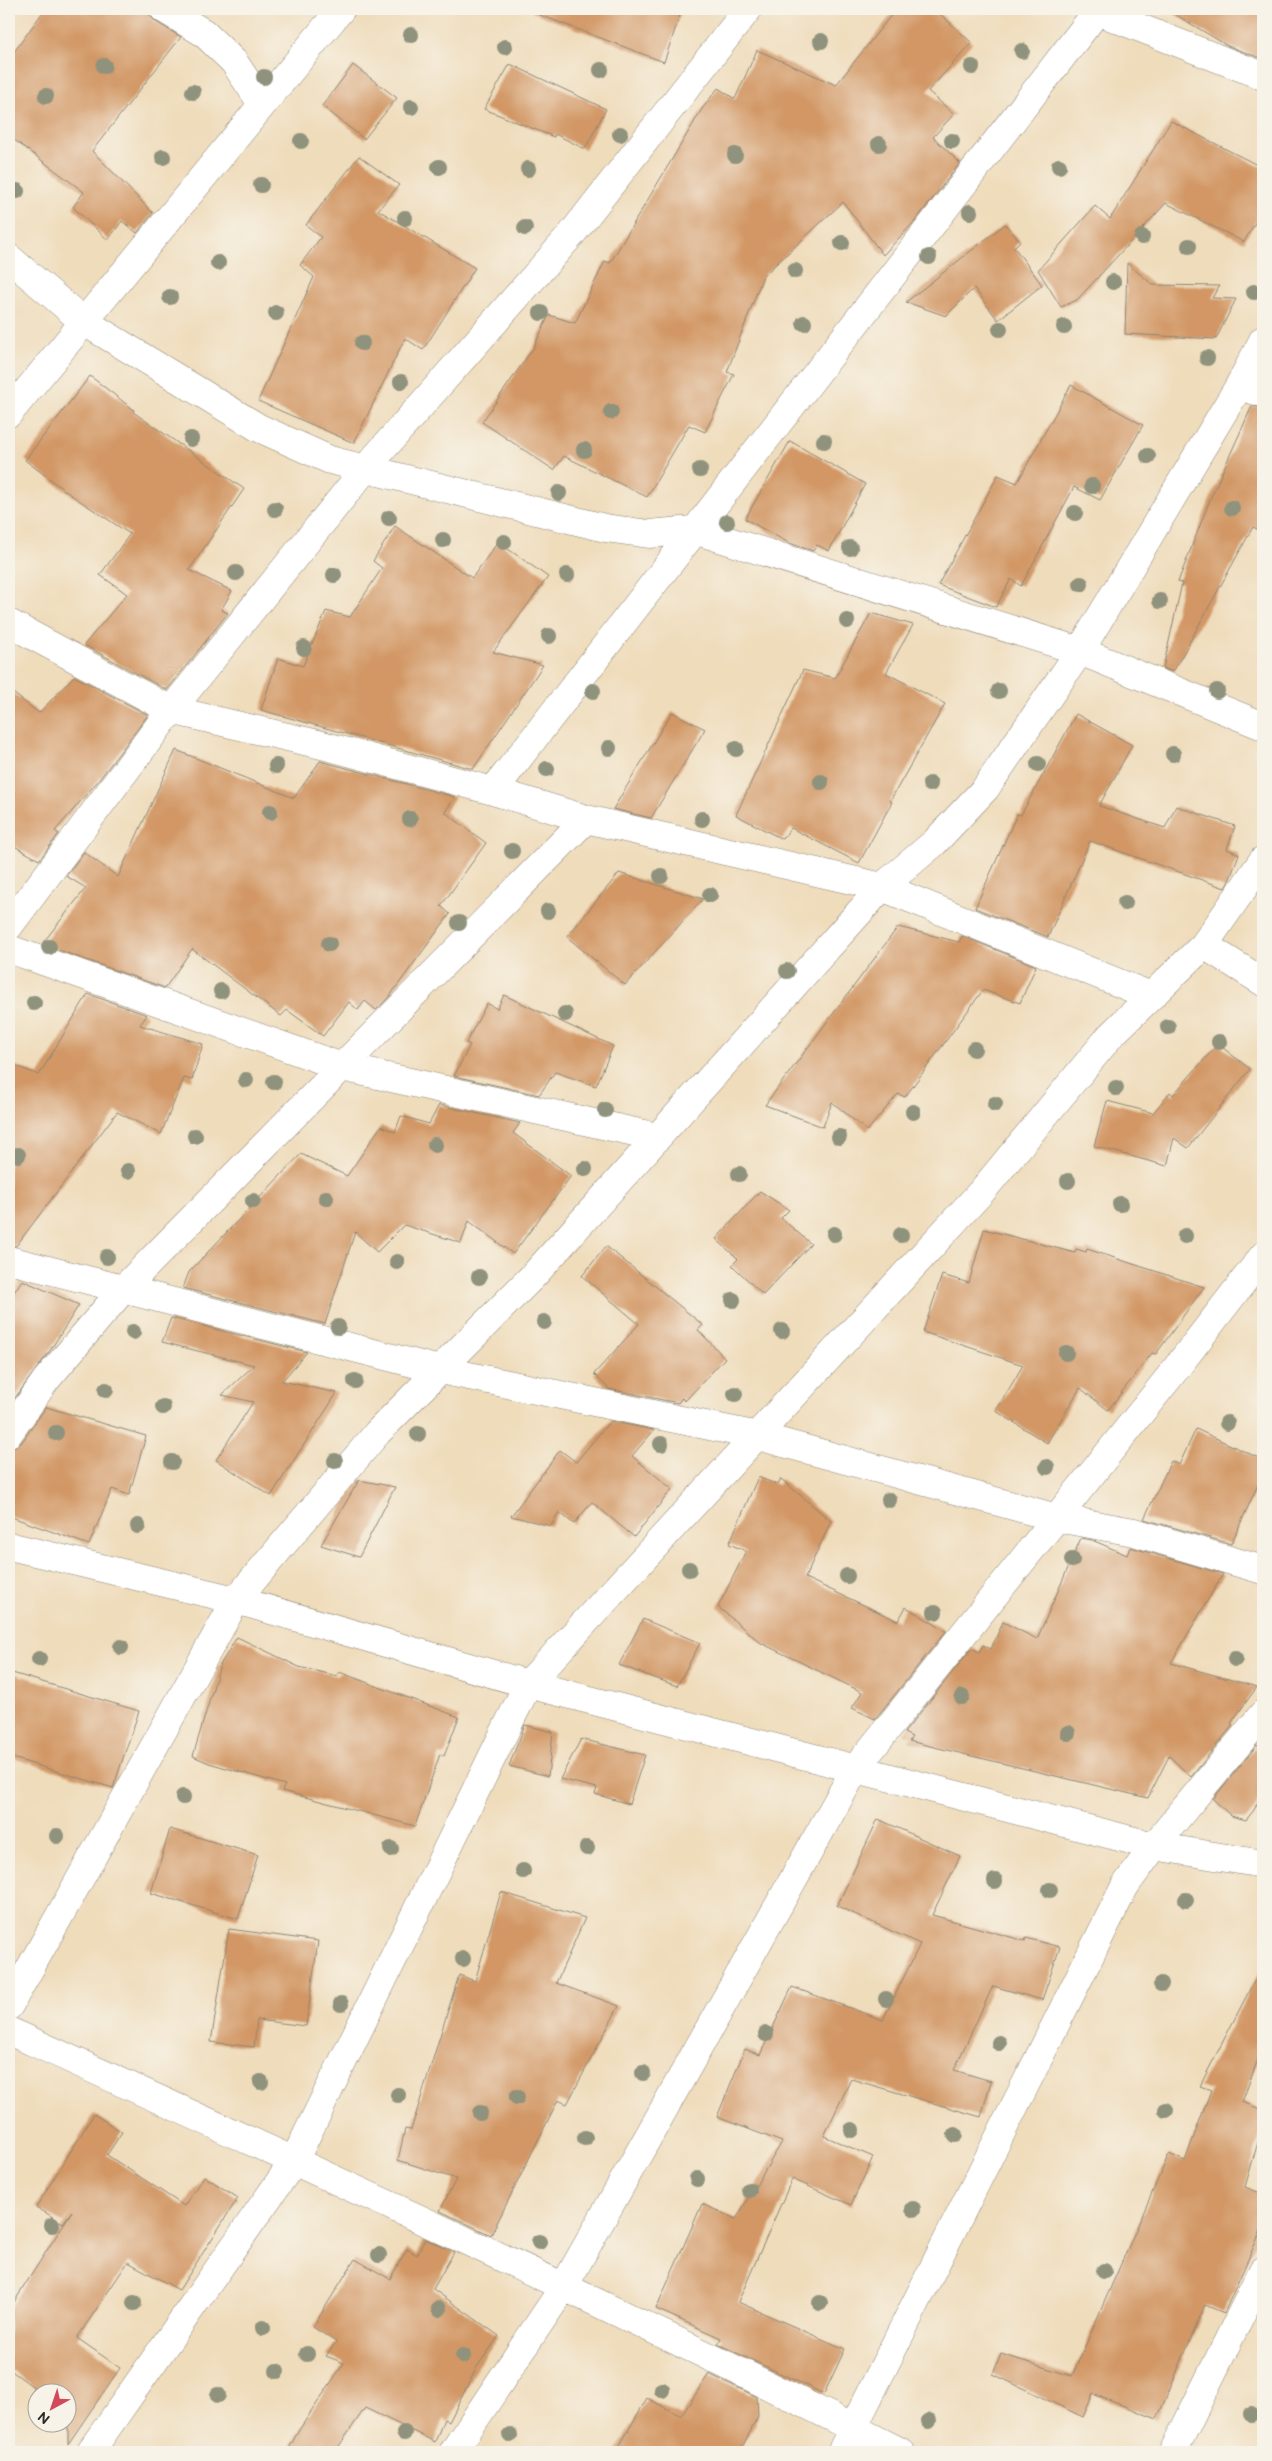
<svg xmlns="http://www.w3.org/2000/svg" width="1272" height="2461" font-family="'Balsamiq Sans',sans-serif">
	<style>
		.building { fill: #d29765 }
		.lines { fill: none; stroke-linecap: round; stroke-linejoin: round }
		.street-casing { stroke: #8d8473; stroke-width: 29 }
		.secondary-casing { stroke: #8d8473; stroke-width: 29 }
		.street { stroke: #fff; stroke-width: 28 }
		.secondary { stroke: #fff; stroke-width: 28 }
		.tree { fill: #8f927c }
	</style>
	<rect width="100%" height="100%" fill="#f7f3e8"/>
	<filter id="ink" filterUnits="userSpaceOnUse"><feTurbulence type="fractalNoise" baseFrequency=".02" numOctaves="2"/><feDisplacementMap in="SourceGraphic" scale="10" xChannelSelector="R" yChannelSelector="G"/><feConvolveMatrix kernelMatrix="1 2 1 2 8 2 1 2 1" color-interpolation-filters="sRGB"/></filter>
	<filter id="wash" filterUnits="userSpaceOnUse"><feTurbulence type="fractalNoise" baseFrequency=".0096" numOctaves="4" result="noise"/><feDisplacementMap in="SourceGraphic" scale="20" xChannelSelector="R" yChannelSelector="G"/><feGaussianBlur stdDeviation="1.12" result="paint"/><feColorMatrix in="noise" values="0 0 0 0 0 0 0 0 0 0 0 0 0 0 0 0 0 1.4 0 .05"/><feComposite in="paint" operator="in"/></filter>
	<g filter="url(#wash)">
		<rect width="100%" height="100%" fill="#efdcbb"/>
		<g id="blocks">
			<path class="building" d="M45 9H148L150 16 156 22 181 37 92 151 153 213 137 233 122 221 108 240 73 207 84 192 9 136V59Z
				M533 9H682L664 62 532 12Z
				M896 9H935L972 43 928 91 954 114 933 137 960 163 915 221 883 255 843 202 763 276 727 372 734 374 705 432 689 425 647 497 564 456 554 470 482 422 534 347 549 315 575 323 605 261 610 263 702 109 718 88 735 99 757 50 836 85Z
				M1166 9H1263V59L1228 46Z
				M510 64 606 109 585 149 555 134 554 137 484 109Z
				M353 65 397 98 364 139 322 106Z
				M1171 121 1263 168V209L1244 242 1166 203 1077 300 1061 307 1038 270 1095 206 1110 219Z
				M359 156 399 185 378 210 475 268 423 350 405 338 354 443 258 401 314 277 300 265 321 237 306 225Z
				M1005 224 1020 241 1014 247 1042 285 998 320 974 288 946 316 906 302Z
				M1127 263 1153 285 1219 286 1212 298 1236 299 1216 339 1125 334Z
				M90 376 134 410 133 412 244 489 189 570 232 591 221 610 228 613 167 690 84 645 127 594 100 575 130 534 68 493 25 460Z
				M1071 385 1143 425 1100 500 1074 487 1021 586 1011 579 996 607 938 585 998 475 1017 483Z
				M1252 406 1263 408V532L1253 527 1173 672 1163 668 1182 583 1178 582 1211 497Z
				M790 441 865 484 829 551 817 545 813 551 789 543 745 519Z
				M395 526 472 578 498 542 548 577 493 652 543 665 473 769 261 710 278 658 303 666 326 611 350 617 382 568 373 561Z
				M871 613 913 625 886 673 945 704 890 801 892 802 859 863 791 828 782 839 736 815 803 670 835 678Z
				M74 676 148 715 98 781 55 831 59 834 39 860 9 843V690L39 713Z
				M672 712 705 729 651 818 613 809Z
				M1076 714 1132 745 1099 806 1165 828 1176 806 1235 826 1227 849 1239 854 1229 881 1225 888 1090 841 1048 937 975 908 1017 814 1021 815Z
				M176 750 294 798 320 761 455 797 445 812 486 843 441 906 450 914 389 997 376 1010 365 1001 358 1010 349 1002 323 1036 287 1010 281 1016 192 949 165 988 42 944 86 888 66 876 84 852 118 877Z
				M619 873 703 899 625 985 567 937Z
				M898 927 959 942 962 936 1036 966 1020 1003 983 990 905 1097 898 1094 867 1131 832 1102 823 1127 765 1105Z
				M88 994 147 1015 140 1025 203 1044 192 1080 184 1078 161 1134 117 1112 16 1246 9 1245V1063L39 1075Z
				M504 995 613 1046 596 1086 555 1072 539 1095 454 1076 470 1045 466 1043 487 1003 497 1009Z
				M1218 1044 1250 1069 1188 1148 1174 1138 1167 1166 1094 1146 1107 1101 1153 1113 1170 1092 1173 1095Z
				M439 1105 520 1123 513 1133 571 1176 513 1254 469 1221 461 1243 404 1225 377 1252 355 1232 325 1324 183 1288 189 1272 301 1154 347 1176 381 1126 395 1132 401 1116 429 1124Z
				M760 1191 789 1210 781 1218 811 1244 763 1295 732 1265 738 1259 716 1239Z
				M984 1229 1075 1253 1076 1249 1086 1252 1087 1249 1204 1287 1156 1354 1152 1353 1108 1410 1080 1388 1047 1443 996 1411 1023 1365 923 1332 942 1275 969 1283Z
				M606 1246 703 1325 698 1330 725 1358 685 1401 682 1398 678 1403 609 1389 594 1374 639 1324 582 1276Z
				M22 1280 79 1305 49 1352 9 1406V1300Z
				M171 1318 307 1352 282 1381 337 1393 271 1496 216 1460 253 1402 222 1395 254 1365 162 1342Z
				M46 1407 146 1436 129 1495 112 1489 89 1545 9 1516V1448L16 1447 22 1442Z
				M610 1421 654 1430 632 1456 672 1489 634 1537 592 1502 574 1524 559 1512 551 1526 511 1516 560 1450 576 1462Z
				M1196 1429 1263 1460V1474L1231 1544 1144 1519 1171 1461 1179 1465Z
				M758 1477 778 1485 781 1479 831 1521 805 1578 898 1621 906 1607 946 1631 875 1719 852 1708 862 1692 761 1643 718 1607 746 1551 729 1544Z
				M359 1480 395 1487 359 1557 321 1545Z
				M1081 1538 1092 1540 1127 1555 1130 1547 1223 1574 1171 1663 1257 1687 1231 1723 1233 1725 1191 1777 1169 1756 1148 1798 909 1741 912 1737 904 1733 972 1648 979 1652 983 1645 991 1649 1003 1622 1037 1639Z
				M643 1619 700 1643 677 1686 619 1665Z
				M237 1637 299 1667 337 1676 339 1672 459 1717 444 1756 440 1754 415 1826 282 1791 285 1785 209 1763 193 1756 220 1665Z
				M9 1672 139 1711 113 1788 9 1757Z
				M525 1725 553 1732 548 1776 509 1766Z
				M581 1739 645 1755 629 1804 595 1794 597 1788 560 1779Z
				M1257 1745 1263 1751V1791L1254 1810 1246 1820 1231 1816 1213 1799Z
				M878 1819 960 1856 932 1915 1025 1941 1026 1938 1060 1947 1042 2000 993 1986 954 2070 991 2081 981 2117 851 2079 824 2136 873 2157 851 2205 792 2179 738 2302 845 2349 824 2394 718 2344 721 2338 656 2309 702 2204 736 2219 782 2142 717 2117 745 2049 760 2055 792 1987 883 2020 920 1944 837 1906Z
				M170 1829 258 1855 238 1919 151 1893Z
				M501 1892 585 1918 556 1983 619 2006 567 2104 558 2100 491 2235 440 2211 456 2179 398 2160 405 2129 411 2130 459 1975 475 1981Z
				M229 1929 318 1941 306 2026 257 2020 254 2047 211 2042Z
				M1263 1964V2046L1242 2102 1263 2110V2125L1245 2187 1263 2194V2226L1224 2313 1205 2305 1157 2419 1093 2394 1083 2417 993 2374 1001 2354 1072 2376 1169 2154 1185 2161 1211 2090 1200 2086Z
				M94 2114 122 2132 107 2155 184 2206 204 2176 238 2198 179 2290 128 2262 77 2338 120 2368 68 2444V2394H43L9 2369V2310L72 2211 63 2223 36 2207Z
				M425 2239 454 2252 433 2289 499 2336 477 2367 449 2422 444 2419 435 2442 365 2408 335 2452H287L299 2430 344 2363 326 2356 336 2342 313 2327 355 2259 390 2279 407 2249 417 2255Z
				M709 2374 757 2397 758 2417 741 2449 747 2452H616L647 2398 681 2416Z"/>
		</g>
	</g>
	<g filter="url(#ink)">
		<use href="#blocks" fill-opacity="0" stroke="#8d8473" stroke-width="1"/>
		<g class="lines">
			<g class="street-casing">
				<path id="street" d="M164 9 204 33 234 62 262 104
					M1097 11 1263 76
					M9 258 83 321 259 428 330 460 605 528 649 534 694 530 1080 651 1263 726
					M1239 386 1263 393
					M9 413 341 9
					M9 623 171 710 322 745 493 791 586 819 882 887 934 843 985 789 1080 651 1239 386 1263 340
					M493 791 1099 9
					M9 926 171 710 365 469 571 235 748 9
					M1204 945 1263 982
					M9 949 342 1067 657 1137
					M9 1260 440 1370 758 1436 1057 1518 1134 1532 1263 1570
					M9 1433 46 1380 124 1288 586 819
					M9 2006 236 1600 378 1432 535 1274 882 887 1151 996
					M9 2031C308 2167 608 2303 901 2452
					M90 2452 294 2161 528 1684 983 1190 1111 1035 1204 945 1263 860
					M453 2452 563 2288 856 1768 1171 1375 1263 1256
					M841 2452 1125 1886 1154 1846 1263 1714
					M1173 2452 1263 2270"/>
			</g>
			<g class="secondary-casing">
				<path id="secondary" d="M9 1546 236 1600 528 1684 1154 1846 1263 1864"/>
			</g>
			<use href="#street" class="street"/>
			<use href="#secondary" class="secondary"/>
		</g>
		<g class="tree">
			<circle cx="411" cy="35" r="8"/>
			<circle cx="821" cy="41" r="8"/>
			<circle cx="505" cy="47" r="8"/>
			<circle cx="1022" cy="51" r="8"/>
			<circle cx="104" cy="66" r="8"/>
			<circle cx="972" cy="67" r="8"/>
			<circle cx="601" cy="70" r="8"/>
			<circle cx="264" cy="77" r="8"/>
			<circle cx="193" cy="92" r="8"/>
			<circle cx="46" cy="96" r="8"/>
			<circle cx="411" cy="107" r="8"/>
			<circle cx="620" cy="134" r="8"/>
			<circle cx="301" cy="141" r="8"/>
			<circle cx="952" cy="141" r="8"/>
			<circle cx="879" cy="144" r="8"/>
			<circle cx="735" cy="155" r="8"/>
			<circle cx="163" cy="157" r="8"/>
			<circle cx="1059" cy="166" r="8"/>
			<circle cx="439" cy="167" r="8"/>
			<circle cx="528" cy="169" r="8"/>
			<circle cx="261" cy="185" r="8"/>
			<circle cx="17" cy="191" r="8"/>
			<circle cx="970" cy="212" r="8"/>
			<circle cx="405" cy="218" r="8"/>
			<circle cx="525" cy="228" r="8"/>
			<circle cx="1142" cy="237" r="8"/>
			<circle cx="842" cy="243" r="8"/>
			<circle cx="1189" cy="246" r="8"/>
			<circle cx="929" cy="257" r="8"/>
			<circle cx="218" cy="263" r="8"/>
			<circle cx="795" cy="271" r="8"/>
			<circle cx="1113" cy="282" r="8"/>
			<circle cx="1254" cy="292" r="8"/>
			<circle cx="170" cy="297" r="8"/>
			<circle cx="276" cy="313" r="8"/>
			<circle cx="541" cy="313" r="8"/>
			<circle cx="804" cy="323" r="8"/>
			<circle cx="1064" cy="327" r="8"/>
			<circle cx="1000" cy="329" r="8"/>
			<circle cx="362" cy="343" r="8"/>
			<circle cx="1207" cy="358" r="8"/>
			<circle cx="401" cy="382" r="8"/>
			<circle cx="611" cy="412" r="8"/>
			<circle cx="191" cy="439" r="8"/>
			<circle cx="824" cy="441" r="8"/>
			<circle cx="584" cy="450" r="8"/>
			<circle cx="1148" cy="456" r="8"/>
			<circle cx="700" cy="470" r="8"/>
			<circle cx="1092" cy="486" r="8"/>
			<circle cx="559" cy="493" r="8"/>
			<circle cx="1232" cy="508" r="8"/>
			<circle cx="275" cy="509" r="8"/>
			<circle cx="1075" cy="513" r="8"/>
			<circle cx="389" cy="518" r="8"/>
			<circle cx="727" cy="522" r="8"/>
			<circle cx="443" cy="540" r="8"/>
			<circle cx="504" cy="542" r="8"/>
			<circle cx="850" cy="548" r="8"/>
			<circle cx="236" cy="573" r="8"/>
			<circle cx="334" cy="575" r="8"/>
			<circle cx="567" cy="575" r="8"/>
			<circle cx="1081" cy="584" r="8"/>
			<circle cx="1160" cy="601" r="8"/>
			<circle cx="847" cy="621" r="8"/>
			<circle cx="549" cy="636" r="8"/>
			<circle cx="304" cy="648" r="8"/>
			<circle cx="593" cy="691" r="8"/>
			<circle cx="999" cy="691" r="8"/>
			<circle cx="1217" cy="691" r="8"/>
			<circle cx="609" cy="748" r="8"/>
			<circle cx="736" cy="749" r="8"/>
			<circle cx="1173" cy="754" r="8"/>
			<circle cx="1038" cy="764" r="8"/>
			<circle cx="276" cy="766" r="8"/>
			<circle cx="547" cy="769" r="8"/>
			<circle cx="821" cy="782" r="8"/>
			<circle cx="930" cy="784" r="8"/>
			<circle cx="270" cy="812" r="8"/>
			<circle cx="410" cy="819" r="8"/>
			<circle cx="702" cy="819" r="8"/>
			<circle cx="512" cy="851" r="8"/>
			<circle cx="661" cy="876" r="8"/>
			<circle cx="710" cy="895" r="8"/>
			<circle cx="1125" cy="903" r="8"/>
			<circle cx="548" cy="911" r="8"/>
			<circle cx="459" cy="923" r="8"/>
			<circle cx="329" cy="944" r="8"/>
			<circle cx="49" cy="947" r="8"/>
			<circle cx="787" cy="971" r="8"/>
			<circle cx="221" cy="991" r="8"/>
			<circle cx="34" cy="1003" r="8"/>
			<circle cx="565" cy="1014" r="8"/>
			<circle cx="1168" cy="1027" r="8"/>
			<circle cx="1219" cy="1042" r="8"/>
			<circle cx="974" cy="1049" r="8"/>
			<circle cx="246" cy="1080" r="8"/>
			<circle cx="274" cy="1082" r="8"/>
			<circle cx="1116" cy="1088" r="8"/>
			<circle cx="995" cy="1104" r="8"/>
			<circle cx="605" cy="1110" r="8"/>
			<circle cx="913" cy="1112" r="8"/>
			<circle cx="195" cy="1136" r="8"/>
			<circle cx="839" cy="1137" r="8"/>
			<circle cx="435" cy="1145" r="8"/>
			<circle cx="18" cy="1155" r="8"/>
			<circle cx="585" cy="1169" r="8"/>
			<circle cx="128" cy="1171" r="8"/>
			<circle cx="739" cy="1174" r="8"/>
			<circle cx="1068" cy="1181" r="8"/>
			<circle cx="326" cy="1198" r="8"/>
			<circle cx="253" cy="1201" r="8"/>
			<circle cx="1120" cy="1204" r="8"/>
			<circle cx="834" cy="1234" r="8"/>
			<circle cx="901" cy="1235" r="8"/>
			<circle cx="1185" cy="1236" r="8"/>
			<circle cx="107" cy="1257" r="8"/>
			<circle cx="397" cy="1262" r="8"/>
			<circle cx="479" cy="1277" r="8"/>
			<circle cx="733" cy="1300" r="8"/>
			<circle cx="544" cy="1322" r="8"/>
			<circle cx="338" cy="1327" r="8"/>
			<circle cx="782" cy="1331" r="8"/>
			<circle cx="133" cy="1332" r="8"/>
			<circle cx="1066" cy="1353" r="8"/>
			<circle cx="355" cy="1381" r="8"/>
			<circle cx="106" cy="1390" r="8"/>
			<circle cx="735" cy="1394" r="8"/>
			<circle cx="163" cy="1407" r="8"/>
			<circle cx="1227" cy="1423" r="8"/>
			<circle cx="56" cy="1433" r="8"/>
			<circle cx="418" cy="1434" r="8"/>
			<circle cx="661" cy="1444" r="8"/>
			<circle cx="335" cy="1461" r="8"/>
			<circle cx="172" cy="1462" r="8"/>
			<circle cx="1047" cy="1467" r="8"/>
			<circle cx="889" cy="1500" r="8"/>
			<circle cx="138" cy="1526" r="8"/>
			<circle cx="1072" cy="1560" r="8"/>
			<circle cx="689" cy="1569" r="8"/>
			<circle cx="847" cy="1576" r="8"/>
			<circle cx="935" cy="1612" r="8"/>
			<circle cx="121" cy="1647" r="8"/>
			<circle cx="39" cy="1659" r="8"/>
			<circle cx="1235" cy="1659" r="8"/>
			<circle cx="962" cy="1697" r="8"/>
			<circle cx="1068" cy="1733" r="8"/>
			<circle cx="183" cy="1797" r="8"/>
			<circle cx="57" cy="1836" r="8"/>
			<circle cx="587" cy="1848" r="8"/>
			<circle cx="391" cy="1849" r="8"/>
			<circle cx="523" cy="1871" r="8"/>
			<circle cx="995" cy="1881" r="8"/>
			<circle cx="1050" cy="1890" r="8"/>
			<circle cx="1186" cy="1900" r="8"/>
			<circle cx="463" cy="1959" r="8"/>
			<circle cx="1161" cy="1984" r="8"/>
			<circle cx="886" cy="1999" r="8"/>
			<circle cx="341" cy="2004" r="8"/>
			<circle cx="766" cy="2034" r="8"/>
			<circle cx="999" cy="2043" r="8"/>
			<circle cx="643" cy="2073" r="8"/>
			<circle cx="261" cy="2082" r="8"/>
			<circle cx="398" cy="2095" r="8"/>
			<circle cx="517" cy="2097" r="8"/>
			<circle cx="1166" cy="2110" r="8"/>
			<circle cx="480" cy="2113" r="8"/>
			<circle cx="852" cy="2130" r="8"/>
			<circle cx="955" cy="2135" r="8"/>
			<circle cx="585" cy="2138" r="8"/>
			<circle cx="697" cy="2179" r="8"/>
			<circle cx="749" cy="2190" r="8"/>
			<circle cx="913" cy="2209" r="8"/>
			<circle cx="52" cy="2225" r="8"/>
			<circle cx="539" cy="2242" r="8"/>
			<circle cx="379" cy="2255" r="8"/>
			<circle cx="1104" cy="2271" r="8"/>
			<circle cx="134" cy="2303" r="8"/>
			<circle cx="820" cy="2303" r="8"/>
			<circle cx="439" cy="2309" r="8"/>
			<circle cx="263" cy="2328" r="8"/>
			<circle cx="307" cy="2354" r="8"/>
			<circle cx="463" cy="2356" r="8"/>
			<circle cx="277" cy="2371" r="8"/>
			<circle cx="662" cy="2390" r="8"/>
			<circle cx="218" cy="2395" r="8"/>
			<circle cx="1251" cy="2414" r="8"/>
			<circle cx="929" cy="2421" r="8"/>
			<circle cx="404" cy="2433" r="8"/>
			<circle cx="510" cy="2435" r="8"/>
		</g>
	</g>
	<rect width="1272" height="2461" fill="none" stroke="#f7f3e8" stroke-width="30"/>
	<g transform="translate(52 2408) rotate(220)"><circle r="24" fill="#f7f3e8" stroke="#a5a39c"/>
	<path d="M0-4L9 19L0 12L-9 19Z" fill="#d1495b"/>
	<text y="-8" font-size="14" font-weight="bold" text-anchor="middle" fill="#2b2b2b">N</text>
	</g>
</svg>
